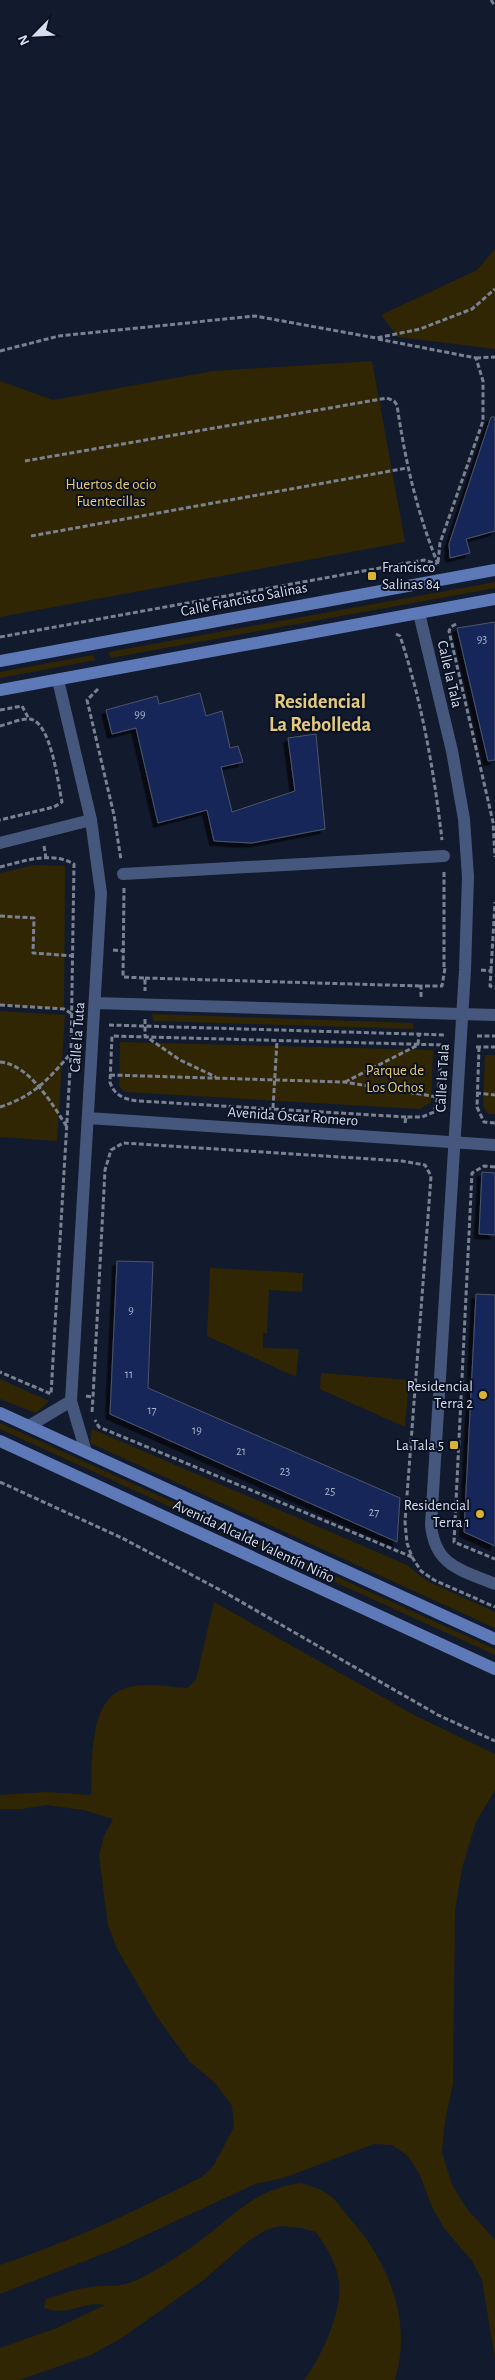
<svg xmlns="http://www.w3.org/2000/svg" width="495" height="2380" font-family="'Alegreya Sans',sans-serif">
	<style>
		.green { fill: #312603 }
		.building { fill: #162858; stroke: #4b556b; filter: url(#shadow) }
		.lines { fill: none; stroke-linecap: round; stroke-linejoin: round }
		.path { stroke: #7a8191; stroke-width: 3; stroke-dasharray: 5 2.5; stroke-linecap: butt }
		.pedestrian { stroke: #46577e; stroke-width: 12 }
		.minor { stroke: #46577e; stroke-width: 12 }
		.secondary { stroke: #5d79b7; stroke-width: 12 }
		.poi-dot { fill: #d9b334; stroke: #0a1123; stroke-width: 2 }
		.labels { text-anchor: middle; stroke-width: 4; stroke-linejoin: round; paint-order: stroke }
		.number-label { font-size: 12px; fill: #a7b0c6 }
		.park-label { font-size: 15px; fill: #eccd6e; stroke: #0a1123 }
		.poi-label { font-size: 15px; fill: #d7ddeb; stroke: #0a1123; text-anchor: end }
		.street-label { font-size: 15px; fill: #d7ddeb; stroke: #0a1123 }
		.district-label { font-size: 20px; font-weight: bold; fill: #e4ca7e; stroke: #0a1123 }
	</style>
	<defs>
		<filter id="shadow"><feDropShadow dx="-4.5" dy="4.5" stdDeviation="0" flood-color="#0009"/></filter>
	</defs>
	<rect width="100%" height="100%" fill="#121a2d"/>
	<path class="green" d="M495 249V349L398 337 381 315 477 270Z
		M372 361 405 542 0 617V381L53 400 213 371Z
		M495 582V588L110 658 109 652Z
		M93 655 95 660 0 678V672Z
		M34 865 65 866 64 1009 0 1005V873Z
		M0 1011 65 1015 57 1141 0 1137Z
		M152 1014 413 1023V1029L153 1021Z
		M120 1042 433 1050 431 1102 420 1109 125 1092 119 1086Z
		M485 1055H495V1114H488L483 1106Z
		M210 1268 303 1273 302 1292 269 1290 267 1333H263V1348L299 1349 296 1377 207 1336Z
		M321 1373 409 1380 405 1427 320 1389Z
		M0 1379 49 1401 36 1413 0 1399Z
		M0 1423 462 1634 495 1649V1655L0 1429Z
		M92 1429 407 1565 427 1581 495 1612V1628L90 1443Z
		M214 1602 416 1716 495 1754V1790L476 1822 462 1868 455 1911 453 2084 445 2121 442 2152 452 2185 467 2209 495 2240V2359L482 2280 472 2261 444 2228 432 2207 419 2173 407 2155 392 2145 374 2144 283 2178 255 2184 118 2248 0 2294V2265C70 2242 136 2211 202 2177L214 2165 234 2127 232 2106 216 2084 189 2061 157 2017 117 1949 108 1925 99 1856 104 1836 113 1819 84 1810 46 1805 21 1809H0V1795L46 1792 91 1795C93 1764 87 1699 126 1688 145 1682 167 1687 187 1688L196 1680Z
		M301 2183C309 2186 319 2188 326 2193 334 2197 341 2208 347 2215 388 2260 413 2320 395 2380H304C321 2358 342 2312 339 2284 338 2265 327 2248 316 2232L302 2228 281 2226 266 2230 247 2242 205 2279 123 2337 91 2355 19 2380H0V2348L57 2328 105 2305C81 2301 70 2317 44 2308L46 2299C61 2295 76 2288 91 2287 111 2284 118 2289 139 2279 159 2269 182 2254 200 2241 235 2215 255 2189 301 2183Z"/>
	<path class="building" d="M491 417H495V531L466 539 470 553 450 558 449 544Z
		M495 622V760L488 761 457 628Z
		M200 693 206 716 222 711 230 748 238 746 243 762 221 767 232 812 295 791 288 738 316 734 325 829 252 843 214 841 207 810 158 823 136 728 112 734 106 710 157 696 159 704Z
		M482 1172 495 1173V1235L479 1234Z
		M117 1261 153 1262 148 1388 400 1498 397 1542 110 1414Z
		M476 1294 495 1295V1546L464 1532Z"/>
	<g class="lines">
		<path class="path" d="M491 0 495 6
			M378 339 476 358 483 381V421L440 543 438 563
			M0 351 59 336 255 316 376 338 420 329 472 309 495 289
			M476 358 495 357
			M25 461 387 398 394 401 397 405C405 460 417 513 438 564
			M31 536 407 468
			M456 624 451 627 449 631 493 822 495 857
			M396 634 400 636C422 702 434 771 442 840
			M0 637 424 560 437 564
			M98 689 87 700 114 815 121 860
			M0 710 22 706 29 719
			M0 726C8 724 22 718 30 719 51 722 58 783 62 802L54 807 0 820
			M44 846 46 858
			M0 867C24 861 51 851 74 864L71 1053 51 1394 0 1372
			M444 872V968
			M124 888 123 977 145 978V991
			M0 916 34 918 33 953 74 956
			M113 950 125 951
			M481 970 491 971 490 986 495 988
			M491 971 495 902
			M145 978 421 986
			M421 997V986H442L445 968
			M0 1005 64 1009 72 1014
			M145 1019V1036L180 1060 216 1077
			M109 1025 446 1035
			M477 1036H495
			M476 1047H495
			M479 1047 477 1107 484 1122 495 1123
			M0 1062C29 1064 53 1105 67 1127
			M110 1075 344 1082 438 1097
			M345 1082 418 1045 419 1033
			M476 1093 495 1095
			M0 1107C34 1096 49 1079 71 1053
			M273 1108 277 1041
			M406 1117 140 1101C126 1100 114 1096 110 1082L112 1036 444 1045
			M405 1123 406 1117H422L434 1112 438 1097 442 1045
			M495 1167 484 1166 472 1173 454 1542 495 1559
			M86 1396 93 1397 105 1170 111 1150 123 1143 402 1161 425 1165 431 1176 430 1190 405 1522 407 1543 412 1557 99 1427 95 1420
			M92 1412 93 1397
			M0 1482 122 1538 224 1592 438 1715 495 1741
			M412 1557 421 1571 434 1580 495 1607"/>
		<path class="pedestrian" d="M123 874 444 856"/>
		<path class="minor" d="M419 613 452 751 464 819 468 877 465 970 431 1525C435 1566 461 1570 495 1584
			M58 680 91 820 101 893 71 1401 86 1452
			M0 843 91 820
			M95 1003 495 1015
			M88 1118 495 1145
			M29 1426 71 1401"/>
		<path class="secondary" d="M0 661 495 570
			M0 690 495 599
			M0 1413 495 1639
			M0 1441 495 1669"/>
	</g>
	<g class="poi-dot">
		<rect x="367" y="571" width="10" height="10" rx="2.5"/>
		<circle cx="483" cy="1395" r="5"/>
		<rect x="449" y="1440" width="10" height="10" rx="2.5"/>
		<circle cx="480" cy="1514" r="5"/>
	</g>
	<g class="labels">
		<g class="number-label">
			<text x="482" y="643">93</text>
			<text x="140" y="718">99</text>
			<text x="131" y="1314">9</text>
			<text x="129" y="1378">11</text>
			<text x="152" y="1414">17</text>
			<text x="197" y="1434">19</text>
			<text x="241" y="1455">21</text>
			<text x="285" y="1475">23</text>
			<text x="330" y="1495">25</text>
			<text x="374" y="1516">27</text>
		</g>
		<g class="park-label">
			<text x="111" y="489">Huertos de ocio<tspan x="111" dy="17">Fuentecillas</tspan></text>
			<text x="395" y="1075">Parque de<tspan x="395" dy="17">Los Ochos</tspan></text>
		</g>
		<g class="poi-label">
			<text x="382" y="572" text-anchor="start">Francisco<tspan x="382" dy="17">Salinas 84</tspan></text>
			<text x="473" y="1391">Residencial<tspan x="473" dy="17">Terra 2</tspan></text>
			<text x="444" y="1450">La Tala 5</text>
			<text x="470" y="1510">Residencial<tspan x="470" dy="17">Terra 1</tspan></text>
		</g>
		<g class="street-label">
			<text transform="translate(244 599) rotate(-11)" y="5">Calle Francisco Salinas</text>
			<text transform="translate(450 674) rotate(77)" y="5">Calle la Tala</text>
			<text transform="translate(77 1037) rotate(-86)" y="5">Calle la Tuta</text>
			<text transform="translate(442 1078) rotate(-87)" y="5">Calle la Tala</text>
			<text transform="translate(293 1116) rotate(4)" y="5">Avenida Óscar Romero</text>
			<text transform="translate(254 1541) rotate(25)" y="5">Avenida Alcalde Valentín Niño</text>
		</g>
		<g class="district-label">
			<text x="320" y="708">Residencial<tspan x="320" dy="23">La Rebolleda</tspan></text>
		</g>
	</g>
	<g transform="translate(35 35) rotate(246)" stroke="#0a1123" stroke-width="4" paint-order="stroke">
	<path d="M0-4L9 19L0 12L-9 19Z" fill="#d7ddeb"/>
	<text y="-8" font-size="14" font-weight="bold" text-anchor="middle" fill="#d7ddeb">N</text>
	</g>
</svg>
